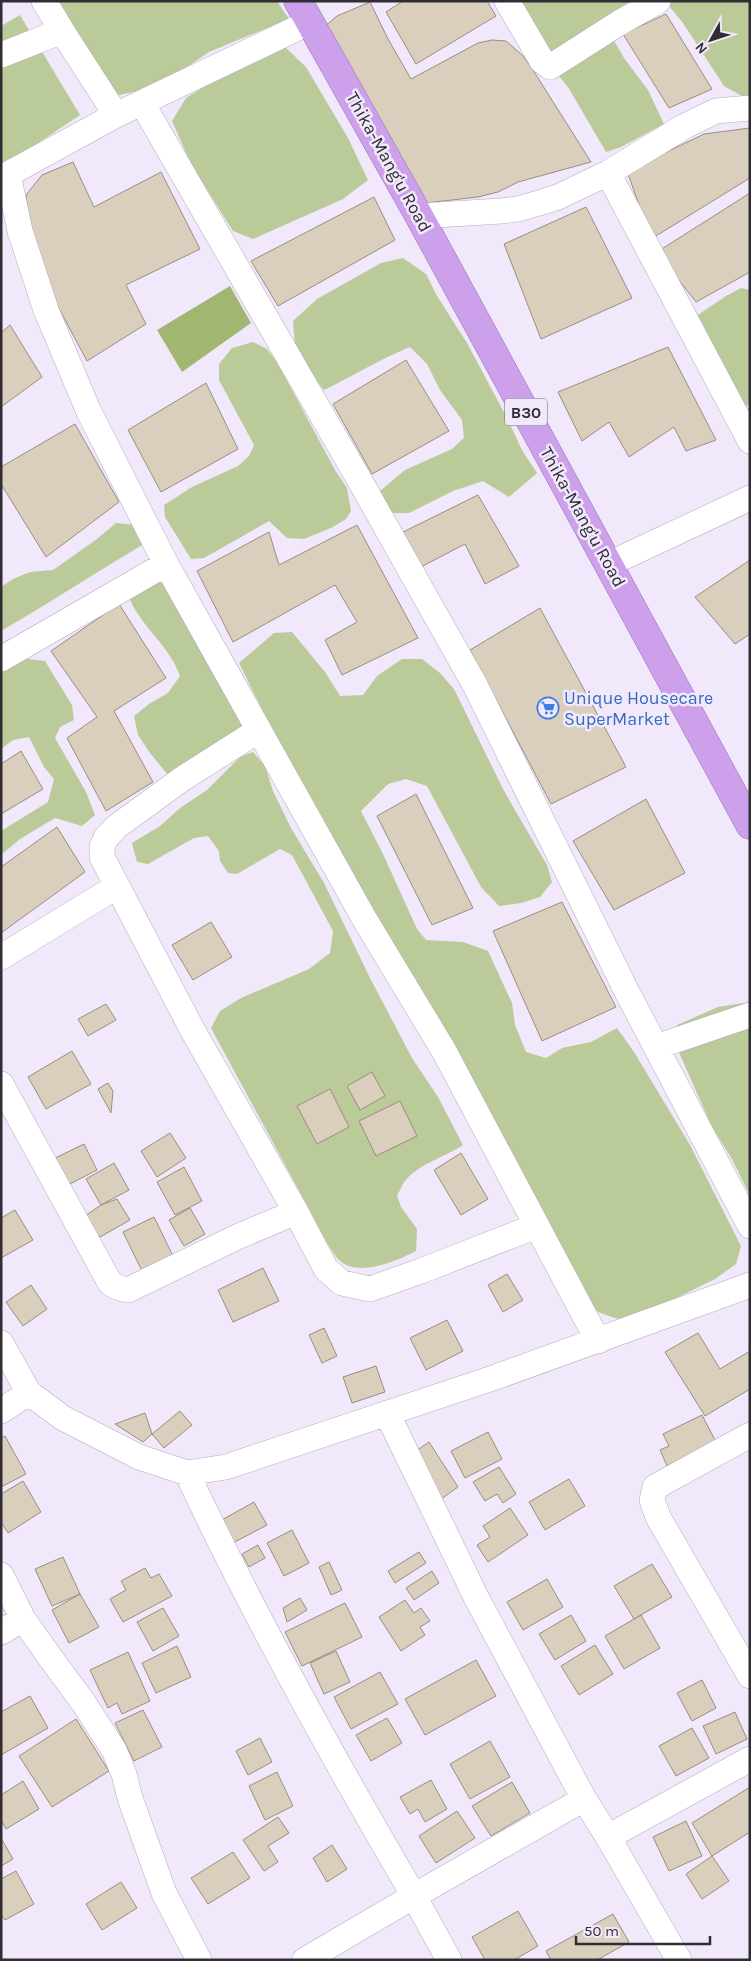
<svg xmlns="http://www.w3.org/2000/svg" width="751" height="1961" font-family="Karla,sans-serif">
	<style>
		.green { fill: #baca99 }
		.forest { fill: #a1b771 }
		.building { fill: #dacebc; stroke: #9a8e7e }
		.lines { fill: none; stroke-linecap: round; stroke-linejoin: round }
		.minor-casing { stroke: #b4abbd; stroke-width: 26 }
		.highway-casing { stroke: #9678ac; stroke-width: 29 }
		.minor { stroke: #fff; stroke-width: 25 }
		.highway { stroke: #cda0ec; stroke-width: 28 }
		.labels { text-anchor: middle; stroke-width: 5; stroke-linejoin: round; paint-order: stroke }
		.shield { fill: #f1e8fb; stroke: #6b6570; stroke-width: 1 }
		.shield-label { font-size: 16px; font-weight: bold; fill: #312d34 }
		.street-label { font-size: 18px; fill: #312d34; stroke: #f1e8fb }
		.shop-label { font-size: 18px; fill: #366cbe; stroke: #f1e8fb; text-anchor: start }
	</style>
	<rect width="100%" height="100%" fill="#f1e8fb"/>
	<path class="green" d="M46 1H277L289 19 209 52 157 87 110 97 81 84 75 45Z
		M511 1H750V99L742 96 724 86 683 23 669 6 613 39 624 58 648 90 664 124 621 147 606 152 568 87 546 60Z
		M20 15 80 115 1 168V26Z
		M285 47 306 67 348 138 368 180 343 199 253 239 233 231 191 164 172 121 186 98 212 82Z
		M403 258 426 274 437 296 467 343 507 418 523 452 537 473 509 497 483 481 453 491 409 513H394L380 505V491L405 470 452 449 464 438 462 420 440 390 427 364 410 347C380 359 353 376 324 390L315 379 295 345 293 321 317 299 381 263Z
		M741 288 750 290V404L744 407 689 321 726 296Z
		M253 342 267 349 277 362 335 470 347 488 351 511 346 519 331 528 304 539 287 538 269 521 204 558 191 559 165 517 164 505 192 487 238 466 249 456 254 445 219 380V364L232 348Z
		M116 523 135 525 144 544C96 572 50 603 1 631V587L13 579 30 572 53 570 97 539Z
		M160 567 230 696 242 726 233 738 173 781 150 753 138 735 134 716 149 704 168 693 180 676C170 647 144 629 131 602 128 596 127 589 126 583Z
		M292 632 325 672 340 696 363 695 377 676 402 659H422L440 673 454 689 504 791 547 865 552 882 540 897 521 903 499 906 481 887 427 786 406 779 388 784 361 811 383 854 417 929 426 940 463 942 488 951 512 1003 515 1025 526 1052 546 1058 562 1048 591 1042 617 1028 634 1052 690 1145 741 1246 736 1264 715 1279 652 1310 633 1317 618 1319 598 1312 576 1286 385 958 239 663 274 633Z
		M21 658 45 661 72 705 74 720 60 727 55 738 86 792 95 815 82 826 55 818 20 839 1 855V831L48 802 54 779 44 767 29 737 13 740 1 749V662Z
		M253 752 265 766 273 791 291 828 324 883 370 978 412 1058 438 1097 463 1145C445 1157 418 1164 405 1181 402 1185 400 1191 397 1195L401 1207 417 1229 416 1251C397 1261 358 1278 339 1260 333 1254 328 1244 324 1237L211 1028 220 1011 241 998 309 969 330 953 333 931 292 855 280 849 237 874 228 873 220 861 219 851 208 836 194 838 148 864 137 862 132 843 160 826 180 808 207 790 240 757Z
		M750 1002V1196L732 1159 712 1127 677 1048V1025L718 1007Z"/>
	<path class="forest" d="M230 286 251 323 182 372 157 330Z"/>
	<path class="building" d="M403 1H487L496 16 416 64 386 12Z
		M370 2 388 39 411 79 478 43 492 40 506 41 522 55 531 67 591 162 518 182 498 192 478 197 426 203 324 27 337 16Z
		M666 14 712 89 669 108 623 34Z
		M750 128V178L651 239 627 171 704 134Z
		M73 162 94 207 161 172 200 249 126 285 146 324 87 361 49 290 29 223 26 195 42 175Z
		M750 193V272L696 302 657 252Z
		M374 197 395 240 278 306 251 261Z
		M586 207 632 298 541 339 504 244Z
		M10 325 42 377 1 407V333Z
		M668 347 716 440 686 451 674 427 629 457 609 422 582 441 558 392Z
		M406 360 449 431 372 474 333 404Z
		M206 383 238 449 161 492 128 430Z
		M75 424 119 502 46 557 1 484V467Z
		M478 495 519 566 485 584 465 544 417 569 399 534Z
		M357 525 418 638 342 675 325 640 357 622 335 585 233 642 197 571 269 532 279 565Z
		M750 560V634L735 644 695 597Z
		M119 604 166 678 114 711 153 782 106 811 67 738 97 717 51 651Z
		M540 608 626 767 551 804 470 650Z
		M21 751 43 789 1 814V764Z
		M416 794 473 908 432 925 377 816Z
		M646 799 685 873 614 910 573 841Z
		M57 827 85 872 1 933V867Z
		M562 902 616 1007 542 1041 493 931Z
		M211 922 232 957 193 980 172 945Z
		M106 1004 116 1020 88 1036 78 1019Z
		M72 1051 91 1084 46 1109 28 1077Z
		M372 1072 385 1096 360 1110 347 1086Z
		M108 1083 113 1091 111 1113 98 1089Z
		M330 1089 349 1127 317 1144 297 1106Z
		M400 1101 417 1136 376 1156 359 1121Z
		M170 1133 186 1158 157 1177 141 1151Z
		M84 1144 97 1170 62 1188 49 1161Z
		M461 1153 488 1199 461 1215 434 1170Z
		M114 1163 129 1190 101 1205 86 1179Z
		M184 1167 202 1201 175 1215 157 1182Z
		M117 1199 130 1220 100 1237 82 1218 101 1205Z
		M190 1208 205 1234 184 1246 169 1220Z
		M15 1210 33 1240 1 1258V1218Z
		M154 1217 173 1256 142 1271 123 1232Z
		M263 1268 279 1301 233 1322 218 1290Z
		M507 1274 523 1300 503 1312 488 1285Z
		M31 1285 47 1309 23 1326 6 1302Z
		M447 1320 463 1351 426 1370 410 1338Z
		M324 1328 337 1356 322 1363 309 1335Z
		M698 1333 720 1369 750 1351V1389L705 1416 665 1352Z
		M376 1366 385 1392 352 1403 343 1377Z
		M180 1411 192 1425 164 1448 152 1434Z
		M145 1413 152 1434 143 1442 115 1424Z
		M702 1415 716 1442 667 1466 660 1450 669 1446 663 1434Z
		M488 1432 502 1459 465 1478 451 1451Z
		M5 1436 26 1474 1 1487V1438Z
		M429 1442 458 1487 437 1502 407 1457Z
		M499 1467 516 1494 503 1503 497 1494 485 1501 473 1482Z
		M569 1479 585 1506 545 1530 529 1502Z
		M23 1481 41 1512 8 1533 1 1522V1494Z
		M254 1502 267 1525 233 1543 220 1521Z
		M510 1508 528 1535 488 1562 477 1545 490 1537 483 1526Z
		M292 1530 309 1563 284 1576 267 1543Z
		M258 1545 265 1558 249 1567 242 1554Z
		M419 1552 426 1563 395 1583 388 1571Z
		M63 1557 80 1594 52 1606 35 1569Z
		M329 1562 342 1590 331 1595 319 1567Z
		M652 1564 672 1597 634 1619 614 1586Z
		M145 1568 151 1578 159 1574 172 1596 123 1622 110 1599 126 1590 121 1581Z
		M432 1571 439 1583 414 1600 406 1588Z
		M547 1579 563 1607 523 1630 507 1602Z
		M80 1594 99 1627 69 1643 52 1610Z
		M300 1598 307 1610 287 1622 283 1608Z
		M405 1600 414 1613 421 1608 430 1621 420 1627 425 1635 401 1651 379 1617Z
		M345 1603 362 1637 302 1666 285 1632Z
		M163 1608 179 1636 153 1651 137 1622Z
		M571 1615 586 1641 555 1660 539 1634Z
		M641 1615 660 1648 624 1669 605 1636Z
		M595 1645 613 1674 579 1695 561 1666Z
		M177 1646 191 1677 156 1693 142 1663Z
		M336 1651 350 1682 324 1694 310 1663Z
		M128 1652 150 1701 122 1714 117 1703 108 1708 90 1670Z
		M476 1660 496 1696 425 1735 405 1699Z
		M380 1672 398 1704 351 1729 334 1697Z
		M702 1680 716 1708 692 1721 677 1693Z
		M30 1696 48 1728 1 1755V1712Z
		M143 1710 162 1747 134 1761 115 1723Z
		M735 1712 747 1739 716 1754 703 1726Z
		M387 1718 402 1743 371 1761 356 1735Z
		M76 1719 109 1771 52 1807 19 1756Z
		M692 1728 709 1758 676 1776 659 1746Z
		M260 1738 272 1762 248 1775 236 1751Z
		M490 1741 510 1777 470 1799 450 1764Z
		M277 1772 293 1806 265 1820 249 1786Z
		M431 1780 447 1809 425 1822 418 1809 410 1814 400 1797Z
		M23 1781 39 1809 6 1829 1 1820V1795Z
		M512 1782 530 1813 491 1836 472 1806Z
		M750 1787V1832L712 1856 692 1823Z
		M457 1811 475 1838 436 1863 419 1836Z
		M278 1817 289 1833 268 1846 278 1862 264 1871 243 1840Z
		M686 1821 702 1856 669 1871 653 1837Z
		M1 1838 13 1859 1 1866Z
		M332 1845 347 1869 327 1882 313 1858Z
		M233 1852 250 1878 208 1904 191 1878Z
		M712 1856 729 1881 702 1899 686 1874Z
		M16 1871 34 1904 5 1920 1 1914V1879Z
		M121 1882 137 1908 102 1930 86 1904Z
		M518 1911 538 1946 514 1960H485L472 1937Z
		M613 1914 629 1942 597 1960H551L546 1951Z"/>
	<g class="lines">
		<g class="minor-casing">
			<path id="minor" d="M507 1 542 61 550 67 619 23 658 1
				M62 31 116 115 310 22
				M1 55 62 31 44 1
				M142 103 360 481 475 685 627 992 750 1226
				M608 173 750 441
				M8 174 20 231 46 310 89 412 166 564 365 920 444 1051 598 1341
				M1 178 116 115
				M419 216 501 211 518 209 539 203 558 197 608 173 685 126 716 111 750 108
				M609 564 750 498
				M1 659 166 564
				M259 730 182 779 116 827 106 838 102 846V857L193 1031 296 1212
				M1 957 116 887
				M656 1047 750 1015
				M1 1084 110 1283C116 1287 120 1289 128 1290L237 1237 296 1212 326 1269 342 1283 370 1289 421 1271 536 1226
				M1 1343 29 1393 63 1418 139 1457 187 1473 226 1467 493 1378 750 1285
				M1 1411 29 1393
				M750 1435 655 1487 652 1500 658 1517 750 1676
				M187 1473C255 1618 333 1758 414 1896L584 1799 476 1597 387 1413
				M1 1575 23 1619 52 1660 83 1702 114 1750 124 1774 130 1798 164 1893 199 1960
				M1 1632 23 1619
				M584 1799 608 1837 679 1960
				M608 1837 750 1759
				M305 1960 414 1896 449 1960"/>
		</g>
		<g class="highway-casing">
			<path id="highway" d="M298 1 419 216 750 825"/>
		</g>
		<use href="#minor" class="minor"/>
		<use href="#highway" class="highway"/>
	</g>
	<defs>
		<g id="supermarket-ring" transform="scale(1.125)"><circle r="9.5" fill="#f1e8fb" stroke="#3f7fe0" stroke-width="1.5"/><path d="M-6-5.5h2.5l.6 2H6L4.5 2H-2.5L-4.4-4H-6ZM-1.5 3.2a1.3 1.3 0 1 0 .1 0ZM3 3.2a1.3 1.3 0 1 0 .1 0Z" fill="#3f7fe0"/></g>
	</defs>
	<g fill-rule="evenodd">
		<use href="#supermarket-ring" x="548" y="708"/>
	</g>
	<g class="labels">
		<rect class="shield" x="505" y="398.5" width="42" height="27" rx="4"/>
		<g class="shield-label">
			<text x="526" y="418">B30</text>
		</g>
		<g class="street-label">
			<text transform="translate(389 162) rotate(61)" y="6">Thika-Mang'u Road</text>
			<text transform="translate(583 517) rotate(61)" y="6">Thika-Mang'u Road</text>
		</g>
		<g class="shop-label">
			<text x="564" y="704">Unique Housecare<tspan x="564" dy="21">SuperMarket</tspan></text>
		</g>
	</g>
	<rect width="751" height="1961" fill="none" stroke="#312d34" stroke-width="5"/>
	<g transform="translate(711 40) rotate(230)" stroke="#f1e8fb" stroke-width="4" paint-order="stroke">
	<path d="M0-4L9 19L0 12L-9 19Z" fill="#312d34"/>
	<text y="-8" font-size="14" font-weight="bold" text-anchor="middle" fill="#312d34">N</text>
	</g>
	<path d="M576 1936v8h134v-8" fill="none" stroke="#312d34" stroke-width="2.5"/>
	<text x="584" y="1936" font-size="15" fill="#312d34" stroke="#f1e8fb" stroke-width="4" paint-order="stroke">50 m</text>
</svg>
